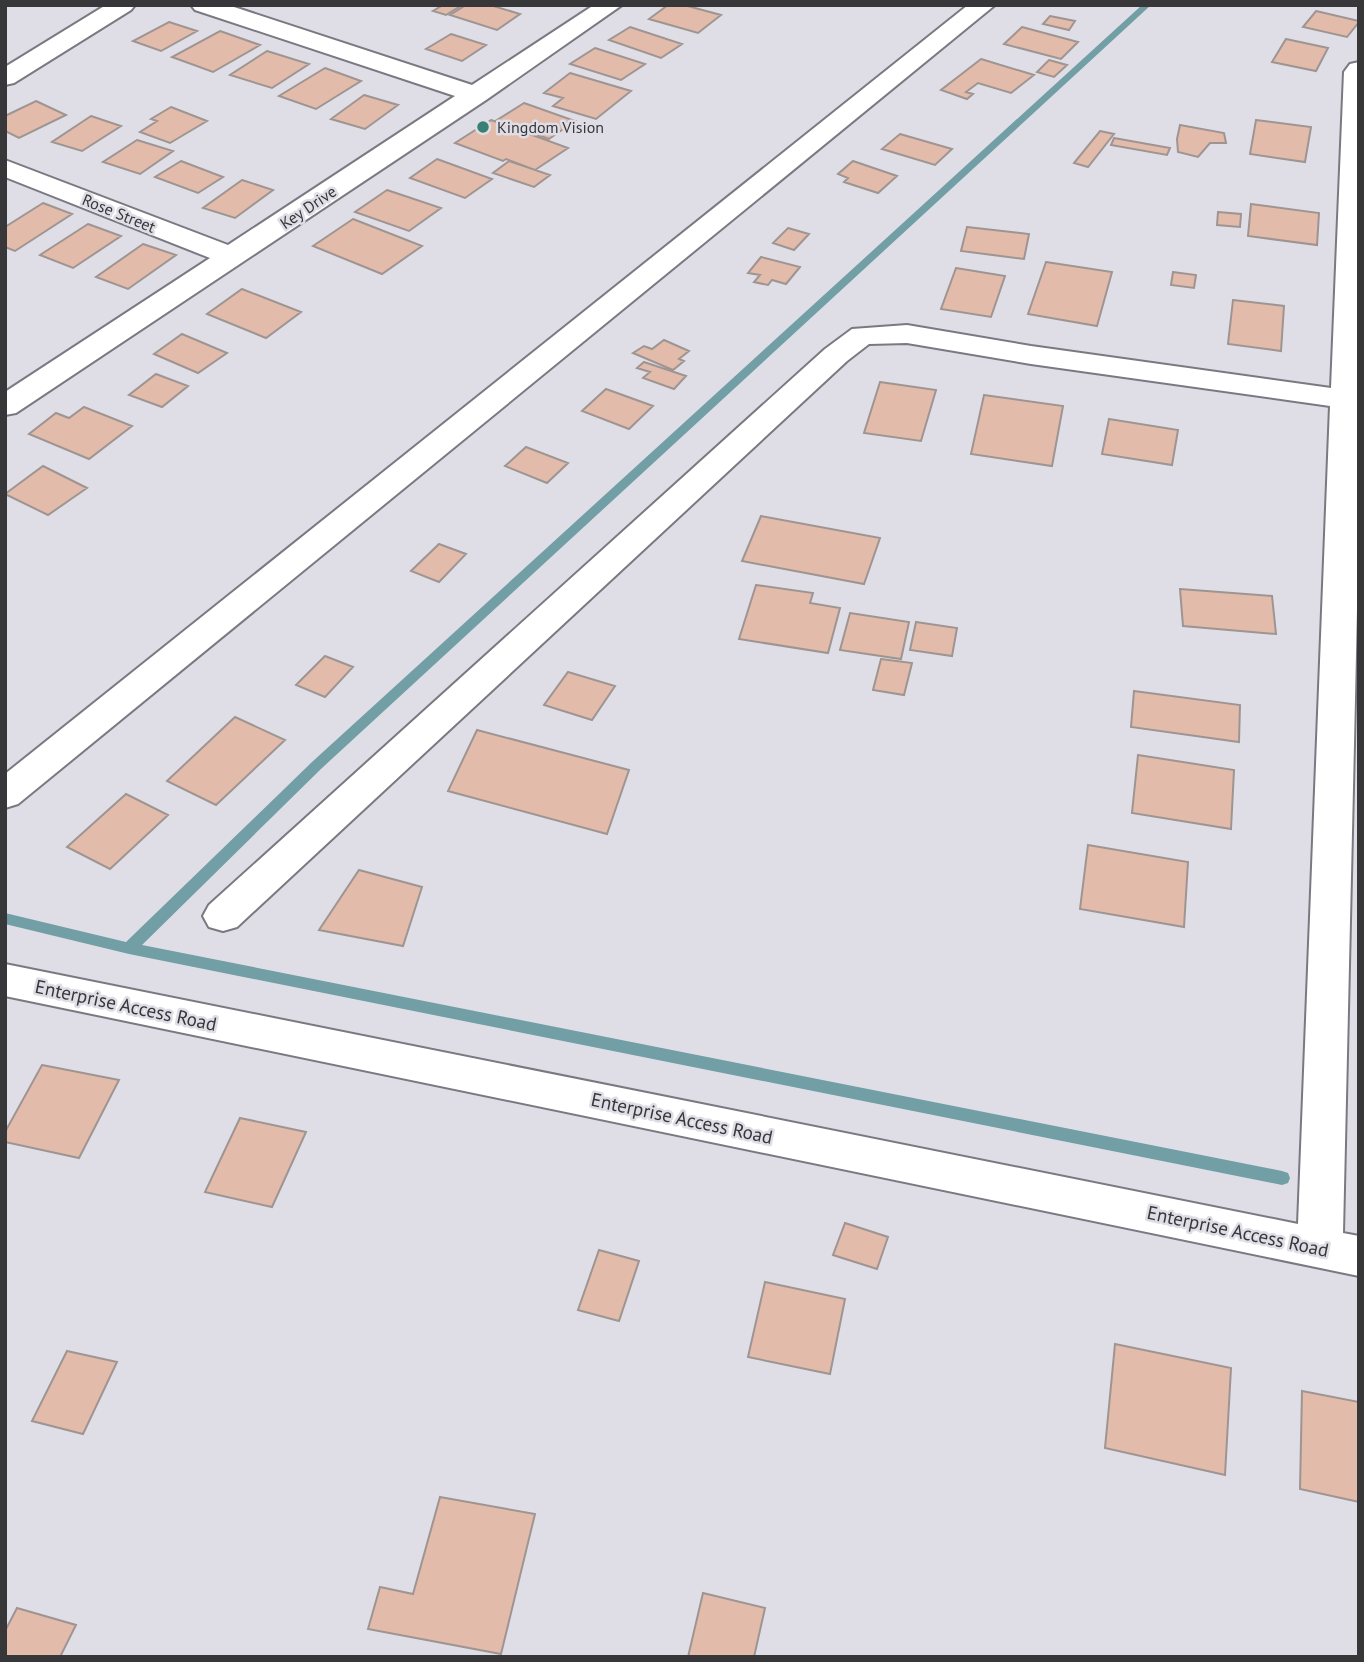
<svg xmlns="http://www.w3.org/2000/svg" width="1364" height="1662" font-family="'PT Sans',sans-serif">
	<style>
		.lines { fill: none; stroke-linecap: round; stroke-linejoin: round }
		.stream { fill: #719fa5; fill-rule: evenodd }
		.building { fill: #e3bbab; stroke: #9e9592; stroke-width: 2 }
		.street-casing { stroke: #7a7981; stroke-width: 4 }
		.secondary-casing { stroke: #7a7981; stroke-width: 4 }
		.street { fill: #fff; fill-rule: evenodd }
		.secondary { fill: #fff; fill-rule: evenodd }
		.poi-dot { fill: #397f76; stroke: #dfdee6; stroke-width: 2.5 }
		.labels { text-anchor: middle; stroke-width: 5; stroke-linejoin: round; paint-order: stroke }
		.far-poi-label { font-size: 16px; fill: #37373a; stroke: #dfdee6; text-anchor: start }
		.far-street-label { font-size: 16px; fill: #37373a; stroke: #dfdee6 }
		.street-label { font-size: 19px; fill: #37373a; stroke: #dfdee6 }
	</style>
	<rect width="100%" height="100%" fill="#dfdee6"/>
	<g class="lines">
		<path class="stream" d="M1142 5H1151L322 768 142 945 1282 1171 1288 1173 1290 1178 1288 1183 1282 1185 129 954 5 924V913L126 942 312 762Z"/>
	</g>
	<path class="building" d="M443 5H462L446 15 433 11Z
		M466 5H490L520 14 497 30 450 15Z
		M668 5H684L721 15 698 33 649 19Z
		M1316 11 1359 21V22L1347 37 1303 27Z
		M1050 16 1075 21 1069 30 1043 24Z
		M169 22 197 31 161 51 133 41Z
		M630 27 682 44 661 58 609 40Z
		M1022 27 1078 42 1061 59 1004 44Z
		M220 31 260 45 213 72 172 57Z
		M451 34 486 45 462 61 426 49Z
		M1286 39 1328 48 1316 71 1272 62Z
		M595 48 645 64 621 80 570 64Z
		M267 51 309 64 272 88 230 75Z
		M981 59 1034 75 1011 93 978 83 966 92 973 94 967 99 941 90Z
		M1049 60 1067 65 1054 77 1037 72Z
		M325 68 361 81 316 109 279 96Z
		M570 73 631 91 596 119 553 106 563 98 544 93Z
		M364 95 398 105 365 129 331 119Z
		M36 101 66 115 19 138 5 131V116Z
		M524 103 575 121 549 139 497 120Z
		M171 107 207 121 170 143 140 132 157 121 151 119Z
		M91 116 121 126 82 151 52 142Z
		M491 120 568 148 535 170 506 159 503 161 455 143Z
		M1256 120 1311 127 1305 162 1250 154Z
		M1180 125 1224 133 1226 143H1210L1198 157 1178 152 1177 139Z
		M1100 131 1114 134 1088 167 1074 163Z
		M900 134 952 149 935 165 882 149Z
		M1114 138 1170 148 1167 155 1111 145Z
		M137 140 173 151 140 174 103 162Z
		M437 159 492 179 465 198 410 178Z
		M181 161 223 177 198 193 155 177Z
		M509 161 550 175 534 187 493 173Z
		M853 161 897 176 878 193 844 182 848 178 838 174Z
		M242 180 273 190 235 218 203 208Z
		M387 190 441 208 409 231 355 212Z
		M43 203 72 214 15 251 5 247V227Z
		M1251 204 1319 213 1317 245 1248 236Z
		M1218 212 1241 214 1240 227 1217 225Z
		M353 219 422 246 382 274 313 246Z
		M88 224 121 236 73 268 40 255Z
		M967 227 1029 234 1024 259 961 251Z
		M788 228 809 234 794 250 773 243Z
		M143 244 176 255 128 289 96 277Z
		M761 257 800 267 786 284 772 280 768 285 754 282 760 275 748 273Z
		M1046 262 1112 272 1097 326 1028 314Z
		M956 268 1005 276 991 317 941 309Z
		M1173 272 1196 275 1194 288 1171 285Z
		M242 289 301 312 266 338 207 314Z
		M1233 300 1284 306 1281 351 1228 344Z
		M182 334 227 353 198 373 154 354Z
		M664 340 689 351 679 359 684 361 673 370 633 353 644 346 652 349Z
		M644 362 686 376 674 389 643 378 650 372 637 368Z
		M156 374 188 386 162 407 129 395Z
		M880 382 936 390 921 441 864 433Z
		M606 389 653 406 629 429 582 411Z
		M984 395 1063 406 1052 466 971 454Z
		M84 407 132 426 89 459 29 434 56 413 69 418Z
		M1109 419 1178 430 1172 465 1102 454Z
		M526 447 568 463 547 483 505 466Z
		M43 466 87 488 48 515 5 494Z
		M761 516 880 538 864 584 742 561Z
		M439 544 466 554 439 582 411 571Z
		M756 585 813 593 810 603 840 608 828 653 739 639Z
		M1180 589 1272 596 1276 634 1183 626Z
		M850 613 909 622 901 659 840 650Z
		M916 622 957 628 952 656 910 650Z
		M325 656 353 667 325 697 296 685Z
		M881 659 912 663 904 695 873 690Z
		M568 672 615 686 592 720 544 705Z
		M1134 691 1240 705 1239 742 1131 727Z
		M235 717 285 740 216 805 167 781Z
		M477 730 629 770 607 834 448 791Z
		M1138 755 1234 770 1231 829 1132 813Z
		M126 794 168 815 110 869 67 847Z
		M1088 845 1188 862 1184 927 1080 909Z
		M359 870 422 887 403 946 319 930Z
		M42 1065 119 1080 79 1158 5 1142V1132Z
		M240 1118 306 1132 272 1207 205 1192Z
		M845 1223 888 1237 877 1269 833 1255Z
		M599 1250 639 1261 619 1321 578 1310Z
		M765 1282 845 1299 830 1374 748 1357Z
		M1115 1344 1231 1368 1225 1475 1105 1448Z
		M67 1351 117 1362 83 1434 32 1421Z
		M1302 1391 1359 1402V1502L1300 1489Z
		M440 1497 535 1514 501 1654 368 1629 380 1587 413 1594Z
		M703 1593 765 1608 754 1657H688Z
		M17 1608 76 1625 60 1657H5V1631Z"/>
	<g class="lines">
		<g class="street-casing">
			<path id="street" d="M106 5H135L131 10 14 83 5 85V67Z
				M191 5H228L472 85 594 5H622L486 100 16 413 5 415V392L210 258 5 177V160L228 245 455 96 195 10Z
				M1359 62V521L1343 1233 1359 1236V1276L5 996V964L1298 1224 1330 406 1031 364 907 343 869 344 847 361 237 927 223 931 209 927 203 916 209 905 825 349 852 329 907 325 1031 346 1331 388 1344 72 1350 64Z"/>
		</g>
		<g class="secondary-casing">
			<path id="secondary" d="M968 5H995L18 804 5 808V774Z"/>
		</g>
		<use href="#street" class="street"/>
		<use href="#secondary" class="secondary"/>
	</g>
	<circle class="poi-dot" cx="483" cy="127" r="7"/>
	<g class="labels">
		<g class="far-poi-label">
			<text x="497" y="133">Kingdom Vision</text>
		</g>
		<g class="far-street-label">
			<text transform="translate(308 207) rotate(-34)" y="6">Key Drive</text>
			<text transform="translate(119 213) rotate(22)" y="6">Rose Street</text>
		</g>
		<g class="street-label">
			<text transform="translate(126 1005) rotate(12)" y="7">Enterprise Access Road</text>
			<text transform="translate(682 1118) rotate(12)" y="7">Enterprise Access Road</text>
			<text transform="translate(1238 1231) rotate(12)" y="7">Enterprise Access Road</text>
		</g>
	</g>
	<rect width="1364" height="1662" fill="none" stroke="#37373a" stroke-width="14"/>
</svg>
